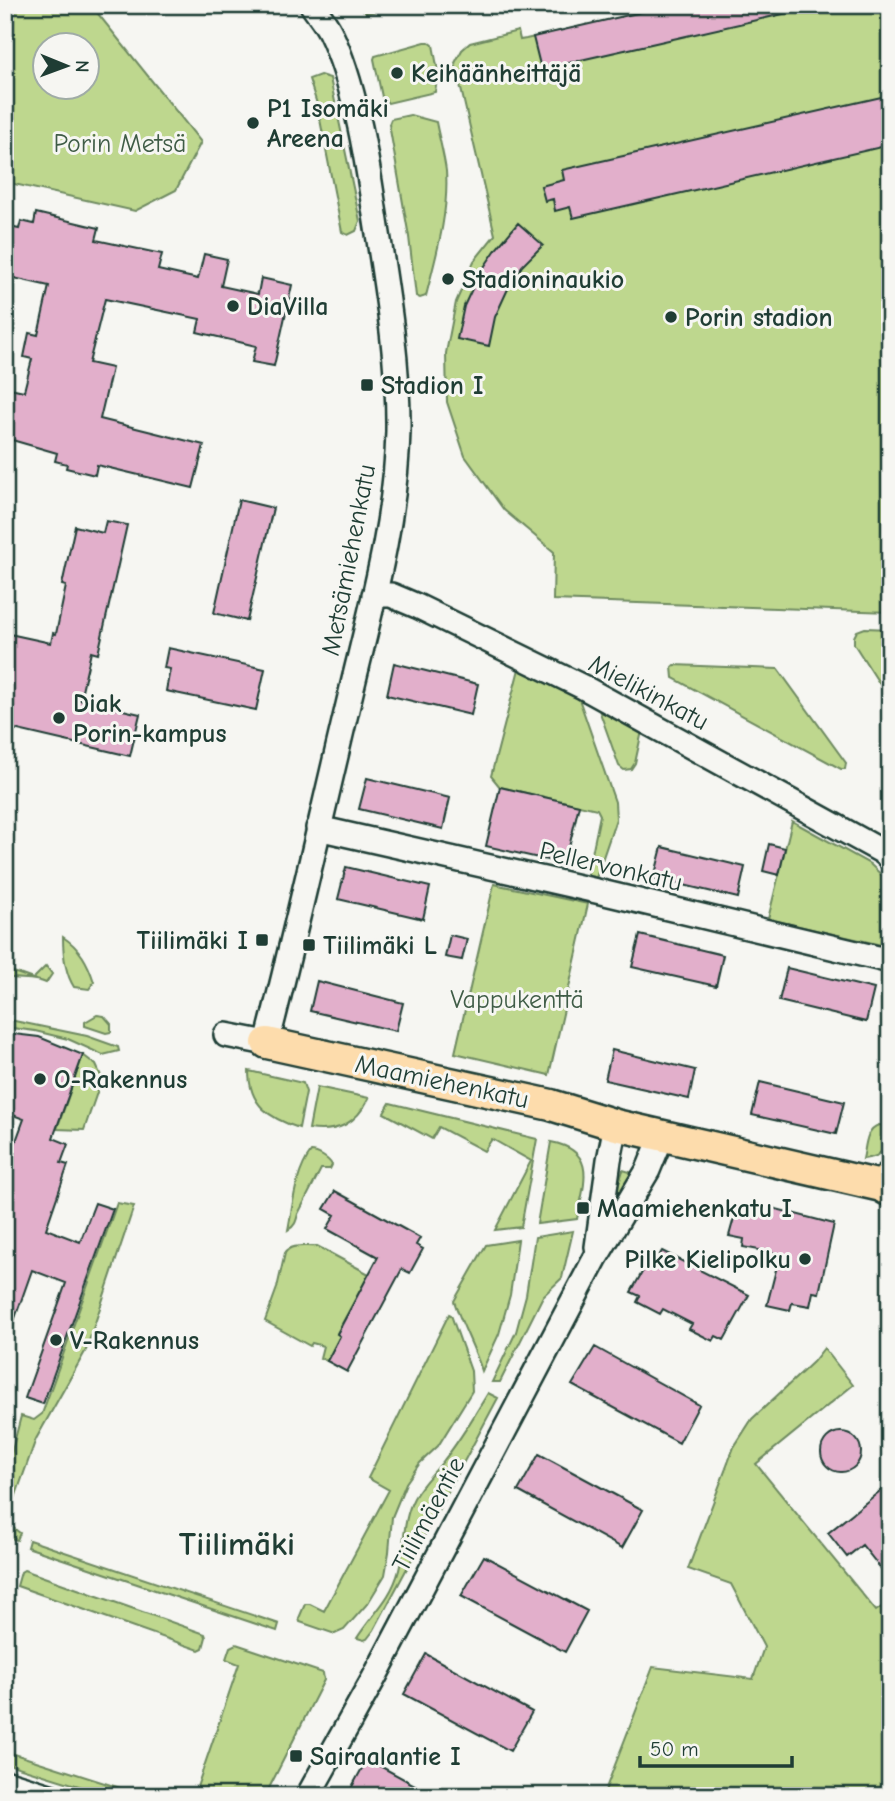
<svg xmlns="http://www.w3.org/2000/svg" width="895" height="1801" font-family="'Comic Neue',sans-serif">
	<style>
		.green { fill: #bed78e; stroke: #6e8a61; stroke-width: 2; fill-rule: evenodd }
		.building { fill: #e2afcb; stroke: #1f3d34; stroke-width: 2 }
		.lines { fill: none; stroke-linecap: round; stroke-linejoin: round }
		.minor-casing { stroke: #1f3d34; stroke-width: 28 }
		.major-casing { stroke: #1f3d34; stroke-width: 35 }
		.highway-casing { stroke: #1f3d34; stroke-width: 38 }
		.minor { stroke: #f6f6f2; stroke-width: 23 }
		.major { stroke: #fddcac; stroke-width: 30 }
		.highway { stroke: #fddcac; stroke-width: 33 }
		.poi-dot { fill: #1f3d34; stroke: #f6f6f2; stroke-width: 2.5 }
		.labels { text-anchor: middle; stroke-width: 6; stroke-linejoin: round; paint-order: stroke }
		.poi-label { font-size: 26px; font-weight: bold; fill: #1f3d34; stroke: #f6f6f2; text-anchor: start }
		.park-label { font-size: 26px; fill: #3f5c46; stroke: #f6f6f2 }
		.street-label { font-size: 26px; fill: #1f3d34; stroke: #f6f6f2 }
		.district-label { font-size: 33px; font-weight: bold; fill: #1f3d34; stroke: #f6f6f2 }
	</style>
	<rect width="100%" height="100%" fill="#f6f6f2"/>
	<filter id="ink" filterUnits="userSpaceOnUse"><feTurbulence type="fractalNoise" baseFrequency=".0143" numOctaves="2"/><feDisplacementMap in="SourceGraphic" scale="14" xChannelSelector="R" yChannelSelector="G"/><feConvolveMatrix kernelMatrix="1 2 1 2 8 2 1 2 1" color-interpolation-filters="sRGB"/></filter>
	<g filter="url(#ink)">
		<path class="green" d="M5 5H91L201 142 176 190 135 211 5 182ZM46 46H88V88H46Z
			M361 5H417L366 13Z
			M647 5H890V612L553 600 554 552 504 510 465 456 447 402 446 353 456 302 474 261 495 235 455 63 462 50 470 43 518 31 520 40 526 39 648 11Z
			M425 42H429L433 45 438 71 435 92 388 103 382 97 374 59 375 56Z
			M320 75 330 78 360 221 356 231 348 235 342 232 317 104 309 79Z
			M410 115 436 122C439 138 444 155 446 171 449 213 436 256 426 296L420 298 416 296 409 237 389 124 391 119Z
			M865 628 890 629V700L854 644V637L857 631Z
			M674 665 778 669 846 763 845 769H841L673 678 672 667Z
			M519 669 579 699 615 802 616 819 596 878H589L588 873 600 815 597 809 500 787 491 776Z
			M598 707 642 731 635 763 631 769 624 770 619 766Z
			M792 821 870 864 890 883V947L768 919Z
			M494 884 588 904 549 1075 455 1053Z
			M63 937C80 948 88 963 94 982L89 989 74 987C65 973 63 954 63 937Z
			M46 966 52 974 46 983C35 977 19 980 5 977V969L33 979Z
			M97 1015 104 1016 111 1024V1032L106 1033 85 1026V1022Z
			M5 1019 87 1036 118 1047 119 1051 103 1055 68 1039 35 1031 5 1027Z
			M83 1055 96 1065 102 1078 84 1130 57 1129Z
			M249 1071 303 1083 306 1092 299 1128C269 1118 249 1105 249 1071Z
			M317 1087 369 1098C356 1124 338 1133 309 1129Z
			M390 1103 537 1139 521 1227 495 1230 531 1161 492 1139 484 1151 439 1127 432 1139 384 1113Z
			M879 1125 890 1127C890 1137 886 1150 876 1156 872 1158 868 1158 863 1159 866 1147 865 1129 879 1125Z
			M551 1142C598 1151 584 1184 577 1219L537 1224Z
			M311 1152C318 1152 329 1159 332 1165L330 1169H321L298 1214C296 1222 295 1226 288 1230 293 1205 295 1173 311 1152Z
			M623 1170 630 1172 631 1174 616 1201H614Z
			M117 1203 134 1206 86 1350 36 1439 10 1512 7 1523 20 1533 17 1540 5 1536V1478L21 1416 34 1420 42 1414Z
			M573 1231 562 1278 543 1296 500 1382H492L516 1332 526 1295 535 1237Z
			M518 1240 510 1295 499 1334 482 1371C474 1346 462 1326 454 1301L486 1245Z
			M317 1246 369 1274 337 1333 340 1336 327 1361 320 1358 323 1346 312 1343 310 1346 265 1321 277 1288 285 1253C291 1243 306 1247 317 1246Z
			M449 1314 451 1315 471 1371 472 1391 438 1446 420 1463 406 1483 392 1517 389 1552 385 1575 368 1603 344 1630 335 1634 300 1622 299 1618 305 1604H310L324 1611 389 1490 368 1478Z
			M824 1348 853 1385 756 1464 876 1611 890 1601V1796H603L653 1667 753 1679 764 1647 731 1584 688 1569 734 1447 752 1419 813 1362Z
			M488 1393 498 1398 374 1630 367 1639 364 1640 357 1638C372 1614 391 1600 399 1570 405 1546 402 1521 414 1498 422 1483 434 1473 444 1460 461 1439 474 1416 488 1393Z
			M29 1540 279 1624 277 1631 27 1547Z
			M24 1570 205 1634 206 1637 203 1648 199 1650 17 1586 21 1572Z
			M236 1644 323 1673 324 1680 265 1796H194L239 1664 226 1659 230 1647Z
			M5 1751 145 1796H111L5 1763Z"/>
		<path class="building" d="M672 5H791L792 12 541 69 533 37Z
			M890 95V145L573 218 570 207 555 211 553 199 545 201 541 186 564 180 562 170Z
			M36 213 99 228 96 240 162 254 158 270 198 279 204 254 227 259 221 286 258 294 261 278 292 285 274 366 252 362 256 346 197 332 200 319 105 299 89 363 112 368 100 419 204 445 193 488 97 465 95 475 66 468 67 464 55 461 57 453 5 438V387L24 391 32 359 24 357 29 333 38 335 49 286 5 276V226L19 229 21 221 34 224Z
			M518 223 543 245 522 266 507 291 495 317 489 346 457 339 464 306 478 276 497 248Z
			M239 500 273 508 247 621 214 613Z
			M106 521 127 525 98 654 91 652 80 700 140 714 130 756 5 727V633L51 643 53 633 56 634 66 586 62 585 75 526 103 533Z
			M168 648 265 669 256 710 166 691 170 669 164 668Z
			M394 663 478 684 471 715 387 695Z
			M367 778 450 798 443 829 359 809Z
			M500 787 579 805 565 864 486 846Z
			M769 844 785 848 779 875 763 871Z
			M662 847 745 867 738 898 654 878Z
			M346 867 430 887 423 919 338 899Z
			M450 935 467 939 462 960 445 957Z
			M640 935 723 955 716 986 632 967Z
			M787 968 874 989 866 1022 779 1001Z
			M317 981 403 1003 396 1031 310 1011Z
			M5 1033 39 1037 83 1055 53 1138 68 1144 61 1163 68 1165 46 1229 80 1242 95 1203 113 1209 43 1404 25 1398 66 1283 32 1270 8 1338 5 1337V1171L24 1119 5 1112Z
			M612 1050 695 1070 689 1099 605 1080Z
			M760 1082 844 1102 836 1134 752 1115Z
			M335 1191 420 1238 416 1245 423 1249 410 1273 402 1269 347 1372 327 1361 340 1336 337 1334 378 1257 327 1229 335 1215 324 1209Z
			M753 1203 834 1224 819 1293 813 1292 810 1306 792 1303 790 1310 767 1305 780 1254 743 1247 744 1239 729 1236 737 1207 751 1210Z
			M662 1251 749 1295 724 1340 716 1336 713 1341 689 1329 692 1324 663 1309 660 1314 637 1302 640 1296 631 1292 653 1253 659 1256Z
			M595 1347 699 1405 679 1443 572 1385Z
			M821 1452a20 20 0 1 1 40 0a20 20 0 1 1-40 0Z
			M539 1454 643 1510 622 1548 518 1491Z
			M890 1483V1580L862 1545 847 1557 828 1533Z
			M484 1556 587 1611 565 1652 461 1596Z
			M426 1654 532 1712 510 1751 404 1694Z
			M367 1759 435 1796H347Z"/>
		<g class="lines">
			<g class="minor-casing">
				<path id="minor" d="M374 595H391L417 606 583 687 883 852 890 858
					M318 828 601 892 890 961
					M226 1035 267 1043C296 931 321 818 348 705 369 615 396 524 398 431 399 358 385 280 374 208 366 153 354 82 330 32 325 22 318 14 312 5
					M597 1247 609 1160 616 1125
					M5 1782 50 1796
					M308 1796 374 1678 596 1257 648 1170 662 1136"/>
			</g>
			<g class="major-casing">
				<path id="major" d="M267 1043 551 1105 616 1125 890 1188"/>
			</g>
			<g class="highway-casing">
				<path id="highway" d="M887 1188 890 1179"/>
			</g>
			<use href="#minor" class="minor"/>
			<use href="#major" class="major"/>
			<use href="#highway" class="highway"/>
		</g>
	</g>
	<g class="poi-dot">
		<circle cx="397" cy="73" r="7"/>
		<circle cx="253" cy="123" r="7"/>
		<circle cx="448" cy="279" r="7"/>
		<circle cx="233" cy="306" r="7"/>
		<circle cx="671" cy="317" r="7"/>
		<rect x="360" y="378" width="14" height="14" rx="3.5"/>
		<circle cx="59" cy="718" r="7"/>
		<rect x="255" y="933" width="14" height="14" rx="3.5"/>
		<rect x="302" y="938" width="14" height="14" rx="3.5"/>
		<circle cx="40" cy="1079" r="7"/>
		<rect x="576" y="1201" width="14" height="14" rx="3.5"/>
		<circle cx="805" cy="1259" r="7"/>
		<circle cx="56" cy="1340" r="7"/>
		<rect x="289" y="1749" width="14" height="14" rx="3.5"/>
	</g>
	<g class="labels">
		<g class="poi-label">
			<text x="411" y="82">Keihäänheittäjä</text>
			<text x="267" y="117">P1 Isomäki<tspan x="267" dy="30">Areena</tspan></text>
			<text x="462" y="288">Stadioninaukio</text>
			<text x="247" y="315">DiaVilla</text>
			<text x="685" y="326">Porin stadion</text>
			<text x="381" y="394">Stadion I</text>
			<text x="73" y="712">Diak<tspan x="73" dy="30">Porin-kampus</tspan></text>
			<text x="248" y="949" text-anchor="end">Tiilimäki I</text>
			<text x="323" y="954">Tiilimäki L</text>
			<text x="54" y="1088">O-Rakennus</text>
			<text x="597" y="1217">Maamiehenkatu I</text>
			<text x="791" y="1268" text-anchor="end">Pilke Kielipolku</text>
			<text x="70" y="1349">V-Rakennus</text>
			<text x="310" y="1765">Sairaalantie I</text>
		</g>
		<g class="park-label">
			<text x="120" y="152">Porin Metsä</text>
			<text x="517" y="1008">Vappukenttä</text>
		</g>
		<g class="street-label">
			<text transform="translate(348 560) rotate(-79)" y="9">Metsämiehenkatu</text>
			<text transform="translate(649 692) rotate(28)" y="9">Mielikinkatu</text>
			<text transform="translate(611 866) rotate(13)" y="9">Pellervonkatu</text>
			<text transform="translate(442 1081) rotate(12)" y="9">Maamiehenkatu</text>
			<text transform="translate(428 1514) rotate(-62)" y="9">Tiilimäentie</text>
		</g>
		<g class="district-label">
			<text x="237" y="1555">Tiilimäki</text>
		</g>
	</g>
	<rect width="895" height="1801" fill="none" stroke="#f6f6f2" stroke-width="28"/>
	<rect x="14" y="14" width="867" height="1773" fill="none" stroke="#1f3d34" stroke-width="2.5" filter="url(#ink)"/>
	<g transform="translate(66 66) rotate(91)"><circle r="33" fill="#f6f6f2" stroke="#a0aca6" stroke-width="2"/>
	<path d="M0-5L12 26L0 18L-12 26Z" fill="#1f3d34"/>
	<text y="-10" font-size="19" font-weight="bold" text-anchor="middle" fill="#1f3d34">N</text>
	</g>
	<path d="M640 1756v10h152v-10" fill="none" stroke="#1f3d34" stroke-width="3.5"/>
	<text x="650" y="1756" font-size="21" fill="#1f3d34" stroke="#f6f6f2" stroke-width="5" paint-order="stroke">50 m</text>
</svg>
